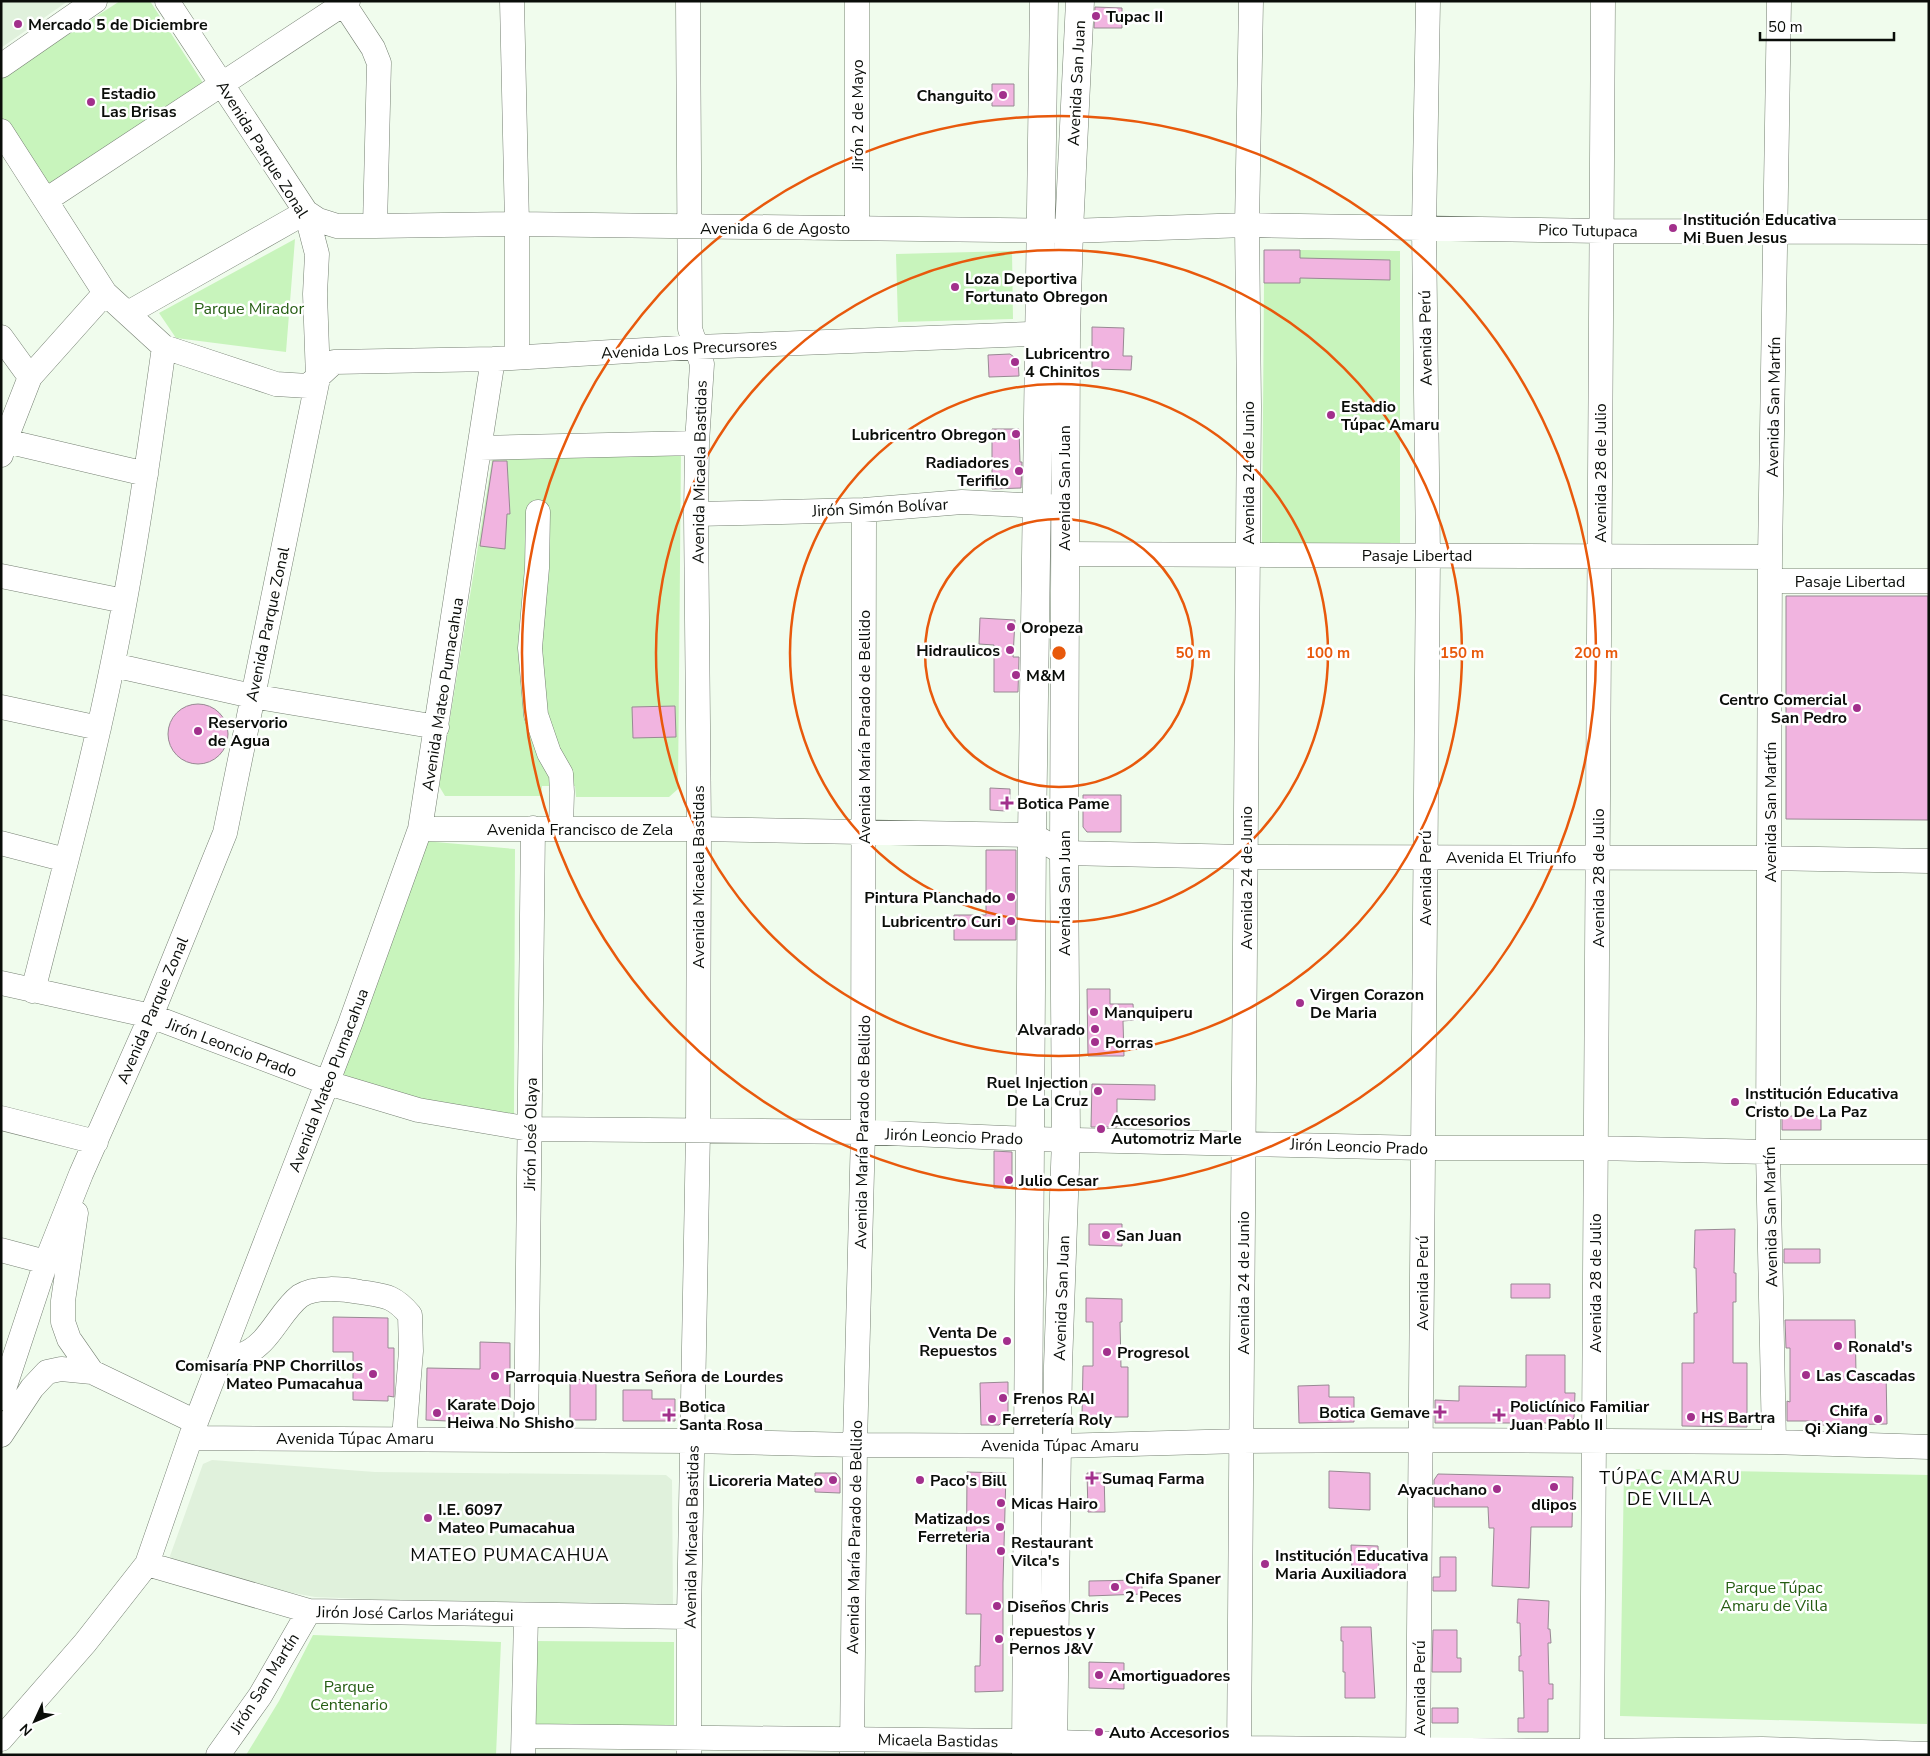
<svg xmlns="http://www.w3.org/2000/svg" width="1930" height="1756" font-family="'Nunito Sans',sans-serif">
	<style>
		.built { fill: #e0f1dc }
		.green { fill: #c8f4bc }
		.building { fill: #f1b4e0; stroke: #988993 }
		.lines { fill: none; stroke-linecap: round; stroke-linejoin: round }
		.minor-casing { stroke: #768073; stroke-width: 25 }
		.major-casing { stroke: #768073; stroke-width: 29 }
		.minor { stroke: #fff; stroke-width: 24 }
		.major { stroke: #fff; stroke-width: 28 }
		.ring { fill: none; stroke: #e8590c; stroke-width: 2.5 }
		.poi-dot { fill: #a2308c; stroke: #fff; stroke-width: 2 }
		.labels { text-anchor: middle; stroke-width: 5; stroke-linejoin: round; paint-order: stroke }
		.poi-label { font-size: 16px; font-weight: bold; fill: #0a0d09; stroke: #fff; text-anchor: start }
		.street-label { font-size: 16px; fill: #0a0d09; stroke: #fff }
		.park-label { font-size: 16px; fill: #255d13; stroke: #fff }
		.neighbourhood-label { font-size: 18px; letter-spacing: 1px; fill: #0a0d09; stroke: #fff }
		.centre { fill: #e8590c; stroke: #fff; stroke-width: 2.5 }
		.ring-label { font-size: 15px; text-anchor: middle; font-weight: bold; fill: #e8590c; stroke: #fff; stroke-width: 5; stroke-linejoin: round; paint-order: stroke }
	</style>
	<rect width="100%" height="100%" fill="#f0fced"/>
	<path class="built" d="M1 1H68L1 48Z
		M212 1460 375 1472 666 1475 672 1480 673 1606 476 1603 315 1597 271 1589 173 1565 170 1556 203 1464Z"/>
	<path class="green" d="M120 1H150L205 86 47 188 1 118V78Z
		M295 239 286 352 176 338 159 313Z
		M1300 250 1400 251V550L1262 546 1264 283H1300Z
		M1012 251 1013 319 898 322 896 254Z
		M681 452 678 789 669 797H576L575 786H542L541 796H445L439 786 493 454Z
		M424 841 515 849 514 1115 438 1106 337 1076Z
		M1624 1469 1929 1475 1927 1724 1620 1716Z
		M313 1635 501 1642 496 1755H246L279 1701Z
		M531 1641 674 1642V1731L529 1730Z"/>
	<path class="building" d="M1095 7 1122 8V28H1094Z
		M992 84H1014V106H992Z
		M1264 250H1300V258L1390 260V280L1300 278V283H1264Z
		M1092 327 1124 328 1123 356H1132L1131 370 1092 369Z
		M1010 354 1018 360 1019 376 989 377 988 355Z
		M992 429H1019L1020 462H1022L1021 488 992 489Z
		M493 461H507L510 514H507L505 549 480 546Z
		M1786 596H1928V820L1786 819Z
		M980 618 1015 620 1013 657H1019L1018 692H994V645L979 644Z
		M168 734a30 30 0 1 1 60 0a30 30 0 1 1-60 0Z
		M675 706 676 737 633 738 632 707Z
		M990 788 1010 789V806L1005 811 990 810Z
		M1083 795H1121V832H1087L1083 827Z
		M986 850H1016V940H954V915H986Z
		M1087 989H1110V1004H1133L1134 1020 1123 1021 1124 1056H1088Z
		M1092 1084 1155 1085V1100L1117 1099V1127H1091Z
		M1782 1116H1821V1130H1782Z
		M994 1151 1012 1152V1188H994Z
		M1089 1224H1122V1246L1089 1245Z
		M1735 1229 1734 1273H1736V1302H1733V1363H1747V1427L1682 1426V1363H1694V1313H1697L1696 1268H1694L1695 1230Z
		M1784 1249H1820V1263H1784Z
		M1511 1284H1550V1298H1511Z
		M1086 1298 1122 1299V1322H1120L1121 1367H1128V1417H1082L1083 1366H1093V1322H1086Z
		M333 1317 388 1318V1348H394V1397L388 1396V1401L353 1400V1352H333Z
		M1785 1320H1855L1856 1373 1886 1372 1887 1424 1822 1425V1421H1787V1401L1790 1402V1348H1786Z
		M480 1342 510 1343V1409H469V1422L426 1420 427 1368 480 1369Z
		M1526 1355H1565V1393H1575L1574 1418 1569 1423H1435V1400L1459 1401V1386L1526 1387Z
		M570 1379 596 1380V1420H570Z
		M1008 1382V1417L999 1425H981L980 1383Z
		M1329 1385V1397H1354V1422L1299 1423 1298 1386Z
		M623 1390H652V1399H675V1421H623Z
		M1329 1471 1370 1473V1510L1329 1508Z
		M967 1472 1006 1473 1003 1583V1691L975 1692V1666H980L981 1614H966Z
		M815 1473H836L840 1478V1493L815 1492Z
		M1087 1473H1104L1105 1512H1088Z
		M1438 1474 1573 1477 1572 1527H1531L1529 1588 1492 1586 1494 1528H1489L1488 1507H1434V1480Z
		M1351 1545 1378 1546 1379 1570H1352Z
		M1440 1557H1456V1591H1433V1577H1440Z
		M1142 1580V1594L1089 1596V1581Z
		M1518 1599 1549 1601 1548 1629H1550L1551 1643H1548L1549 1684H1553V1699H1548V1732H1518V1718H1524L1523 1671H1519V1656H1521L1520 1623H1517Z
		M1341 1627H1371L1375 1698H1345V1672H1343V1641H1341Z
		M1433 1630H1457V1658H1461V1672H1432Z
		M1089 1662 1124 1663V1689L1089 1688Z
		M1432 1708H1458V1723H1432Z"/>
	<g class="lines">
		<g class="minor-casing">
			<path id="minor" d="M512 1 517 224V357
				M688 1 690 329 702 364 697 443 696 514 699 829 698 1131 689 1617V1755
				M857 1V228
				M344 4 373 48 379 63 375 226
				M1 66 95 1
				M1 131 105 293 164 347C149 454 134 561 112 667 90 776 60 883 33 991
				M46 200 348 1
				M306 212 318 220 337 226H375L517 224 1069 231 1247 225 1602 231 1929 232
				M128 313 306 212
				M1 337 30 377
				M164 347 276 384 308 386 334 362 493 359 697 347 1057 333
				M1 440 146 474
				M480 448 697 443
				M1 455 5 441 30 377 105 293
				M538 512 537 568 530 648 536 715 549 753 561 774 562 792 561 828
				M696 514 864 510 962 502 1064 507
				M1064 554 1770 557
				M1 576 124 601
				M1770 581H1929
				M113 665 252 696 437 727
				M1 707 99 728
				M420 829H699L1032 835 1064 853 1246 857 1770 858 1929 861
				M1 843 66 860
				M1 983 151 1016 328 1083 418 1110 530 1129 863 1132 1031 1139 1423 1148H1596L1768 1152H1929
				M1 1118 96 1142
				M76 1213 63 1301V1322L69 1339 92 1372
				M1 1250 46 1262
				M222 1357C228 1356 235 1357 241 1355 268 1347 279 1312 300 1296 315 1286 344 1289 360 1292 385 1296 393 1295 410 1315L411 1351 404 1438
				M1 1398 46 1262 81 1174 151 1016 225 833 318 378 315 294 317 254 306 212 167 1
				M1 1435 32 1388 47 1372 61 1369 92 1372 196 1422
				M191 1438 692 1441 855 1445 1057 1446 1242 1441 1421 1440 1774 1442 1929 1447
				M526 1440 533 828
				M1774 1442 1768 1152 1770 557 1779 1
				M147 1564 309 1611 689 1617
				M524 1736 1026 1741 1239 1748 1592 1751 1762 1749 1929 1754
				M1 1739 85 1643 147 1564 196 1422 350 1024 420 829 493 359
				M852 1753 855 1445 863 1132 864 510
				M218 1755 260 1696 309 1611
				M523 1755 526 1615
				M1239 1755 1249 406 1247 225 1251 1
				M1418 1755 1428 555 1424 228 1428 1
				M1592 1755 1603 1"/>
		</g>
		<g class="major-casing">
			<path id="major" d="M1026 1755 1032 835 1044 1
				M1053 1755 1058 1366 1066 1139 1064 853 1066 332 1069 231 1080 1"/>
		</g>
		<use href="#minor" class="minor"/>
		<use href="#major" class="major"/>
	</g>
	<g class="ring">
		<circle cx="1059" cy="653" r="134"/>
		<circle cx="1059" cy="653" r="269"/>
		<circle cx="1059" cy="653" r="403"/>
		<circle cx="1059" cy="653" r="537"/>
	</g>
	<g class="poi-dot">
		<circle cx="1096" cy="16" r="5"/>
		<circle cx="18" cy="24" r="5"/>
		<circle cx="1003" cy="95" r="5"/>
		<circle cx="91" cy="102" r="5"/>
		<circle cx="1673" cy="228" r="5"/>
		<circle cx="955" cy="287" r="5"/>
		<circle cx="1015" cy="362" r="5"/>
		<circle cx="1331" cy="415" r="5"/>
		<circle cx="1016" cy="434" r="5"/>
		<circle cx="1019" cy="471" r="5"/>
		<circle cx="1011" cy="627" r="5"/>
		<circle cx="1010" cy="650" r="5"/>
		<circle cx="1016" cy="675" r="5"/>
		<circle cx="1857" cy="708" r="5"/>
		<circle cx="198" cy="731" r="5"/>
		<path d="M1004.5 795.5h5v5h5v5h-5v5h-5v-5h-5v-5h5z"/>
		<circle cx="1011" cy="897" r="5"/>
		<circle cx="1011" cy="921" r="5"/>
		<circle cx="1300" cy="1003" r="5"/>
		<circle cx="1094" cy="1012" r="5"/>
		<circle cx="1095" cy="1029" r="5"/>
		<circle cx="1095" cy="1042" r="5"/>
		<circle cx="1098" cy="1091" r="5"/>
		<circle cx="1735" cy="1102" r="5"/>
		<circle cx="1101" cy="1129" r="5"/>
		<circle cx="1009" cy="1180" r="5"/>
		<circle cx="1106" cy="1235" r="5"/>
		<circle cx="1007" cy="1341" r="5"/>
		<circle cx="1838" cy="1346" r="5"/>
		<circle cx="1107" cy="1352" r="5"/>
		<circle cx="373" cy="1374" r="5"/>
		<circle cx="1806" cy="1375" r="5"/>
		<circle cx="495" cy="1376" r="5"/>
		<circle cx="1003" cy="1398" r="5"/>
		<path d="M1437.5 1404.5h5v5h5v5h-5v5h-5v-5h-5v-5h5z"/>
		<circle cx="437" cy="1413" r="5"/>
		<path d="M666.5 1407.5h5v5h5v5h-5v5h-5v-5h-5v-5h5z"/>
		<path d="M1496.5 1407.5h5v5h5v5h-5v5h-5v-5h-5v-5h5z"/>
		<circle cx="1691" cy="1417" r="5"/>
		<circle cx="992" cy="1419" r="5"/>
		<circle cx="1878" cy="1419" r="5"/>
		<path d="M1089.5 1470.5h5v5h5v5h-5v5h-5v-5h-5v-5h5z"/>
		<circle cx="833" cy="1480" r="5"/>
		<circle cx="920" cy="1480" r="5"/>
		<circle cx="1554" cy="1487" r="5"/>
		<circle cx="1497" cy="1489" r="5"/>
		<circle cx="1001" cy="1503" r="5"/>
		<circle cx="428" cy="1518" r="5"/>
		<circle cx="1000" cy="1527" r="5"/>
		<circle cx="1001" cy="1551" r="5"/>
		<circle cx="1265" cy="1564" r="5"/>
		<circle cx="1115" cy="1587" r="5"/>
		<circle cx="997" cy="1606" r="5"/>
		<circle cx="999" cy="1639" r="5"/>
		<circle cx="1099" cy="1675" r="5"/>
		<circle cx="1099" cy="1732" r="5"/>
	</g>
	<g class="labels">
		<g class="poi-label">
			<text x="1106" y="22">Tupac II</text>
			<text x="28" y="30">Mercado 5 de Diciembre</text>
			<text x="101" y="99">Estadio<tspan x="101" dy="18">Las Brisas</tspan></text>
			<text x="993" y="101" text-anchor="end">Changuito</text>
			<text x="1683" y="225">Institución Educativa<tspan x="1683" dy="18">Mi Buen Jesus</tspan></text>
			<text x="965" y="284">Loza Deportiva<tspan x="965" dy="18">Fortunato Obregon</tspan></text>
			<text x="1025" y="359">Lubricentro<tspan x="1025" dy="18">4 Chinitos</tspan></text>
			<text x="1341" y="412">Estadio<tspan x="1341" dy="18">Túpac Amaru</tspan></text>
			<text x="1006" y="440" text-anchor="end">Lubricentro Obregon</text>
			<text x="1009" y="468" text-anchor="end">Radiadores<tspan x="1009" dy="18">Terifilo</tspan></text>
			<text x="1021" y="633">Oropeza</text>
			<text x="1000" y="656" text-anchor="end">Hidraulicos</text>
			<text x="1026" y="681">M&amp;M</text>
			<text x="1847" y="705" text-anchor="end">Centro Comercial<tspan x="1847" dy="18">San Pedro</tspan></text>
			<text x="208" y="728">Reservorio<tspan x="208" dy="18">de Agua</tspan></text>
			<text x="1017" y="809">Botica Pame</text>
			<text x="1001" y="903" text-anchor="end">Pintura Planchado</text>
			<text x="1001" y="927" text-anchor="end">Lubricentro Curi</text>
			<text x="1310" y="1000">Virgen Corazon<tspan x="1310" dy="18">De Maria</tspan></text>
			<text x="1104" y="1018">Manquiperu</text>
			<text x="1085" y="1035" text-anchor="end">Alvarado</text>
			<text x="1105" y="1048">Porras</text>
			<text x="1088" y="1088" text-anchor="end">Ruel Injection<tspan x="1088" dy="18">De La Cruz</tspan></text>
			<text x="1745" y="1099">Institución Educativa<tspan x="1745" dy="18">Cristo De La Paz</tspan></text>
			<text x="1111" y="1126">Accesorios<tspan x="1111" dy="18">Automotriz Marle</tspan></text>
			<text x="1019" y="1186">Julio Cesar</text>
			<text x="1116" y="1241">San Juan</text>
			<text x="997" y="1338" text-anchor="end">Venta De<tspan x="997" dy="18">Repuestos</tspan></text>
			<text x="1848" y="1352">Ronald's</text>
			<text x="1117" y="1358">Progresol</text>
			<text x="363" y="1371" text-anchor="end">Comisaría PNP Chorrillos<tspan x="363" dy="18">Mateo Pumacahua</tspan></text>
			<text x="1816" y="1381">Las Cascadas</text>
			<text x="505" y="1382">Parroquia Nuestra Señora de Lourdes</text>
			<text x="1013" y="1404">Frenos RAI</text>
			<text x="447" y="1410">Karate Dojo<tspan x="447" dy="18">Heiwa No Shisho</tspan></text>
			<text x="679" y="1412">Botica<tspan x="679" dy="18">Santa Rosa</tspan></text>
			<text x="1510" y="1412">Policlínico Familiar<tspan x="1510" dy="18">Juan Pablo II</tspan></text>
			<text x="1868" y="1416" text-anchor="end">Chifa<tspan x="1868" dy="18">Qi Xiang</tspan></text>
			<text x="1430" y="1418" text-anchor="end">Botica Gemave</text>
			<text x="1701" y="1423">HS Bartra</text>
			<text x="1002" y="1425">Ferretería Roly</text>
			<text x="1102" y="1484">Sumaq Farma</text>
			<text x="823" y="1486" text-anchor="end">Licoreria Mateo</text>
			<text x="930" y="1486">Paco's Bill</text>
			<text x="1487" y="1495" text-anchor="end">Ayacuchano</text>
			<text x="1011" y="1509">Micas Hairo</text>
			<text x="1554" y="1510" text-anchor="middle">dlipos</text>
			<text x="438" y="1515">I.E. 6097<tspan x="438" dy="18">Mateo Pumacahua</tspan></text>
			<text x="990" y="1524" text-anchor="end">Matizados<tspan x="990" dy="18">Ferreteria</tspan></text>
			<text x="1011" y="1548">Restaurant<tspan x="1011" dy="18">Vilca's</tspan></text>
			<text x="1275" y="1561">Institución Educativa<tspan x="1275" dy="18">Maria Auxiliadora</tspan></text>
			<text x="1125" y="1584">Chifa Spaner<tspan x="1125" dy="18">2 Peces</tspan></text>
			<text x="1007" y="1612">Diseños Chris</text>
			<text x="1009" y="1636">repuestos y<tspan x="1009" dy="18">Pernos J&amp;V</tspan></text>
			<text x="1109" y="1681">Amortiguadores</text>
			<text x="1109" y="1738">Auto Accesorios</text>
		</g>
		<g class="street-label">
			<text transform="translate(1076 83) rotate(-87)" y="6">Avenida San Juan</text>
			<text transform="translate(857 115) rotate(-90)" y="6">Jirón 2 de Mayo</text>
			<text transform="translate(263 149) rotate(58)" y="6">Avenida Parque Zonal</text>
			<text x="775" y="234">Avenida 6 de Agosto</text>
			<text transform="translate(1588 230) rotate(1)" y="6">Pico Tutupaca</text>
			<text transform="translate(1425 338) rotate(-91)" y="6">Avenida Perú</text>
			<text transform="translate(689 348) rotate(-3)" y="6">Avenida Los Precursores</text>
			<text transform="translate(1773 407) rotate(-89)" y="6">Avenida San Martín</text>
			<text transform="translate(699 472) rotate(-89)" y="6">Avenida Micaela Bastidas</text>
			<text transform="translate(1248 473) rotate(-90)" y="6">Avenida 24 de Junio</text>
			<text transform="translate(1600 473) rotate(-90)" y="6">Avenida 28 de Julio</text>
			<text transform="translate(1064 488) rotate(-90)" y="6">Avenida San Juan</text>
			<text transform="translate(880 507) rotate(-3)" y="6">Jirón Simón Bolívar</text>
			<text x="1417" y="561">Pasaje Libertad</text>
			<text x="1850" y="587">Pasaje Libertad</text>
			<text transform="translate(267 624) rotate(-78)" y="6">Avenida Parque Zonal</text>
			<text transform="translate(442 694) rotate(-81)" y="6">Avenida Mateo Pumacahua</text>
			<text transform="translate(864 727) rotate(-90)" y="6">Avenida María Parado de Bellido</text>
			<text transform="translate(1770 812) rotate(-90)" y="6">Avenida San Martín</text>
			<text x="580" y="835">Avenida Francisco de Zela</text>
			<text x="1511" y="863">Avenida El Triunfo</text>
			<text transform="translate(698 877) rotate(-90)" y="6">Avenida Micaela Bastidas</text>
			<text transform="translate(1246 878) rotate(-90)" y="6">Avenida 24 de Junio</text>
			<text transform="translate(1425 878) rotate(-90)" y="6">Avenida Perú</text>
			<text transform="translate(1598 878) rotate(-90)" y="6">Avenida 28 de Julio</text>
			<text transform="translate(1064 893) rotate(-90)" y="6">Avenida San Juan</text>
			<text transform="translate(152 1010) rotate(-67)" y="6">Avenida Parque Zonal</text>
			<text transform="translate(232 1047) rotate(21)" y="6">Jirón Leoncio Prado</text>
			<text transform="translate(328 1080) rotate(-69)" y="6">Avenida Mateo Pumacahua</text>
			<text transform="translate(862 1132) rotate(-89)" y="6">Avenida María Parado de Bellido</text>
			<text transform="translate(530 1134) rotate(-89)" y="6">Jirón José Olaya</text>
			<text transform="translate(954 1136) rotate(2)" y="6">Jirón Leoncio Prado</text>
			<text transform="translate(1359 1146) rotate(2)" y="6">Jirón Leoncio Prado</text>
			<text transform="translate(1770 1217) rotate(-91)" y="6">Avenida San Martín</text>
			<text transform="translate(1243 1283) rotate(-90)" y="6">Avenida 24 de Junio</text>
			<text transform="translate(1422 1283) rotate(-90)" y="6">Avenida Perú</text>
			<text transform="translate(1595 1283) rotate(-90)" y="6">Avenida 28 de Julio</text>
			<text transform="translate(1061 1298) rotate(-88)" y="6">Avenida San Juan</text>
			<text x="355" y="1444">Avenida Túpac Amaru</text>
			<text x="1060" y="1451">Avenida Túpac Amaru</text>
			<text transform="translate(691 1537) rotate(-89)" y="6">Avenida Micaela Bastidas</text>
			<text transform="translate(854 1537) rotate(-89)" y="6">Avenida María Parado de Bellido</text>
			<text transform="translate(415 1613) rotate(1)" y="6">Jirón José Carlos Mariátegui</text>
			<text transform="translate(264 1683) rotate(-58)" y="6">Jirón San Martín</text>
			<text transform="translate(1419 1688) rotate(-90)" y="6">Avenida Perú</text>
			<text transform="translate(938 1740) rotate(1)" y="6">Micaela Bastidas</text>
		</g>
		<g class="park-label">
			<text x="249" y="314">Parque Mirador</text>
			<text x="1774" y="1593">Parque Túpac<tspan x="1774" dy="18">Amaru de Villa</tspan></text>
			<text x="349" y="1692">Parque<tspan x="349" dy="18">Centenario</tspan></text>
		</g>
		<g class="neighbourhood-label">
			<text x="1670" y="1484">TÚPAC AMARU<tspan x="1670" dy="21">DE VILLA</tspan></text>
			<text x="510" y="1561">MATEO PUMACAHUA</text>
		</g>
	</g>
	<circle cx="1059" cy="653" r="8" class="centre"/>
	<g class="ring-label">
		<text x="1193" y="658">50 m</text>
		<text x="1328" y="658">100 m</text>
		<text x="1462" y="658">150 m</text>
		<text x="1596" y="658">200 m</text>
	</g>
	<rect width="1930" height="1756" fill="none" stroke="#0a0d09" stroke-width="5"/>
	<g transform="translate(35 1721) rotate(226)" stroke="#ffffff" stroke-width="4" paint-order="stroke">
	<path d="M0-4L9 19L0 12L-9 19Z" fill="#0a0d09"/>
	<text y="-8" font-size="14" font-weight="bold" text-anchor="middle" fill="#0a0d09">N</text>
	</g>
	<path d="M1760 32v8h134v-8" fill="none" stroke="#0a0d09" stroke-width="2.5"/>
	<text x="1768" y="32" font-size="15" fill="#0a0d09" stroke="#ffffff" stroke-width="4" paint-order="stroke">50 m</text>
</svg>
